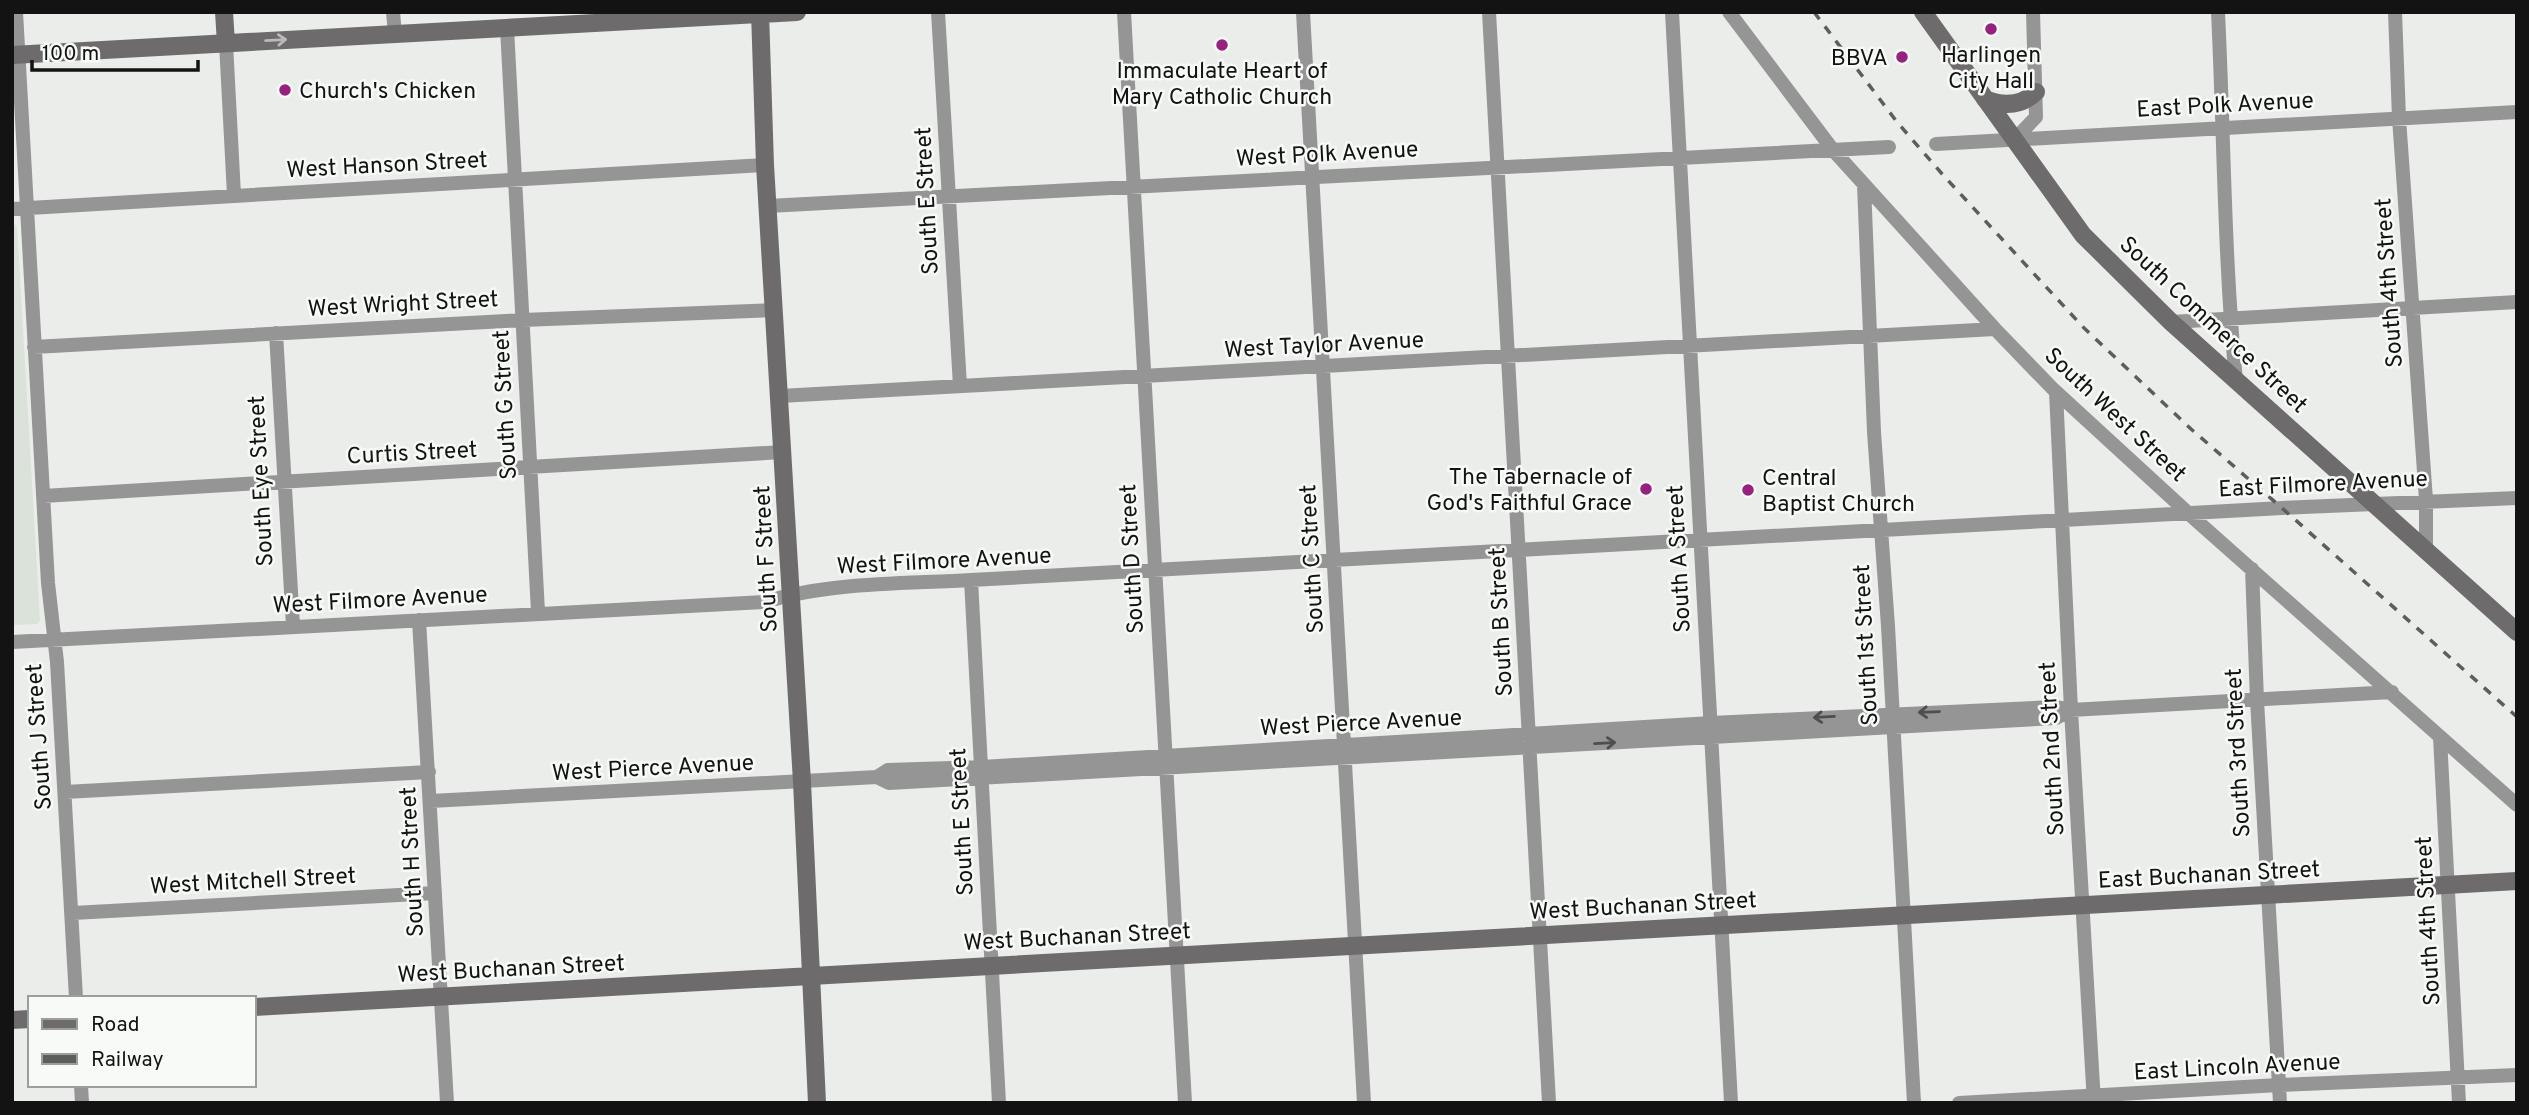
<svg xmlns="http://www.w3.org/2000/svg" width="2529" height="1115" font-family="Overpass,sans-serif">
	<style>
		.built { fill: #dbe2d9 }
		.lines { fill: none; stroke-linecap: round; stroke-linejoin: round }
		.street { stroke: #969596; stroke-width: 14 }
		.secondary { stroke: #6e6b6d; stroke-width: 18 }
		.rail { stroke: #5c5e5c; stroke-width: 3.5; stroke-dasharray: 9 9; stroke-linecap: butt }
		.oneway { stroke: #babab9 }
		.oneway2 { stroke: #4d4e4d }
		.poi-dot { fill: #96217e; stroke: #f8faf7; stroke-width: 2.5 }
		.labels { text-anchor: middle; stroke-width: 5; stroke-linejoin: round; paint-order: stroke }
		.poi-label { font-size: 23px; fill: #121312; stroke: #f8faf7 }
		.street-label { font-size: 23px; fill: #121312; stroke: #f8faf7 }
	</style>
	<rect width="100%" height="100%" fill="#eaedea"/>
	<path class="built" d="M12 223 17 226 40 621 37 624 12 625Z"/>
	<g class="lines">
		<path class="street" d="M16 12 48 583 57 662 76 998
			M393 12 395 34
			M938 12 960 386
			M1124 12 1185 1103
			M1303 12 1364 1103
			M1489 12 1549 1103
			M1672 12 1731 1103
			M1729 12 1833 150 1995 329 2054 390 2188 513 2517 805
			M2218 12C2224 135 2224 258 2236 381
			M2395 12 2399 118 2426 500V550
			M507 28 538 612
			M226 43 234 195
			M2015 139 2036 117 2033 12
			M1936 144 2517 112
			M1864 185 1874 432 1888 626 1914 1103
			M768 206 1889 147
			M12 209 765 165
			M2171 322 2517 302
			M276 333 293 626
			M34 347 523 320 774 310
			M2056 392 2071 710 2094 1103
			M780 396 1995 329
			M43 496 783 452
			M2252 569 2257 700 2280 1103
			M971 580 999 1103
			M419 620 447 1103
			M12 642 765 602C828 582 905 584 971 580L2282 508 2517 498
			M2440 737 2459 1103
			M877 777 888 770 982 767 1711 723 2055 707 2071 710 2392 692
			M65 792 429 772
			M431 801 877 777 889 783 1893 727 2056 718 2071 710
			M73 913 435 893
			M81 1085 82 1103
			M1959 1103 2279 1085 2517 1075"/>
		<path class="secondary" d="M224 12 226 43
			M760 12 765 165 802 782 817 1103
			M1923 12 2083 235 2171 322 2517 632
			M12 55 797 12
			M1985 99C2004 107 2021 106 2036 92
			M254 1007 2517 881
			M12 1020 30 1019"/>
		<path class="rail" d="M1814 12 1897 122 1943 175 2083 327 2191 429 2282 508 2517 717"/>
	</g>
	<defs><path id="oneway-shaft" d="M-6 0H5M1.5-3L5.5 0L1.5 3" fill="none" stroke-width="1.6" stroke-linecap="round" stroke-linejoin="round" transform="scale(1.75)"/></defs>
	<use class="oneway" href="#oneway-shaft" transform="translate(276 40) rotate(-3)"/>
	<g class="oneway2">
		<use href="#oneway-shaft" transform="translate(1929 712) rotate(178)"/>
		<use href="#oneway-shaft" transform="translate(1824 717) rotate(177)"/>
		<use href="#oneway-shaft" transform="translate(1605 743) rotate(-3)"/>
	</g>
	<g class="poi-dot">
		<circle cx="1991" cy="29" r="7"/>
		<circle cx="1222" cy="45" r="7"/>
		<circle cx="1902" cy="57" r="7"/>
		<circle cx="285" cy="90" r="7"/>
		<circle cx="1646" cy="489" r="7"/>
		<circle cx="1748" cy="490" r="7"/>
	</g>
	<g class="labels">
		<g class="poi-label">
			<text x="1991" y="62">Harlingen<tspan x="1991" dy="26">City Hall</tspan></text>
			<text x="1888" y="65" text-anchor="end">BBVA</text>
			<text x="1222" y="78">Immaculate Heart of<tspan x="1222" dy="26">Mary Catholic Church</tspan></text>
			<text x="299" y="98" text-anchor="start">Church's Chicken</text>
			<text x="1632" y="484" text-anchor="end">The Tabernacle of<tspan x="1632" dy="26">God's Faithful Grace</tspan></text>
			<text x="1762" y="485" text-anchor="start">Central<tspan x="1762" dy="26">Baptist Church</tspan></text>
		</g>
		<g class="street-label">
			<text transform="translate(2225 104) rotate(-3)" y="8">East Polk Avenue</text>
			<text transform="translate(1327 153) rotate(-3)" y="8">West Polk Avenue</text>
			<text transform="translate(387 164) rotate(-3)" y="8">West Hanson Street</text>
			<text transform="translate(926 201) rotate(-93)" y="8">South E Street</text>
			<text transform="translate(2388 283) rotate(-94)" y="8">South 4th Street</text>
			<text transform="translate(403 303) rotate(-3)" y="8">West Wright Street</text>
			<text transform="translate(2214 324) rotate(43)" y="8">South Commerce Street</text>
			<text transform="translate(1324 344) rotate(-3)" y="8">West Taylor Avenue</text>
			<text transform="translate(504 405) rotate(-93)" y="8">South G Street</text>
			<text transform="translate(2116 414) rotate(43)" y="8">South West Street</text>
			<text transform="translate(412 452) rotate(-3)" y="8">Curtis Street</text>
			<text transform="translate(260 481) rotate(-93)" y="8">South Eye Street</text>
			<text transform="translate(2323 483) rotate(-3)" y="8">East Filmore Avenue</text>
			<text transform="translate(765 559) rotate(-93)" y="8">South F Street</text>
			<text transform="translate(1131 559) rotate(-93)" y="8">South D Street</text>
			<text transform="translate(1311 559) rotate(-93)" y="8">South C Street</text>
			<text transform="translate(1678 559) rotate(-93)" y="8">South A Street</text>
			<text transform="translate(944 560) rotate(-3)" y="8">West Filmore Avenue</text>
			<text transform="translate(380 599) rotate(-3)" y="8">West Filmore Avenue</text>
			<text transform="translate(1500 622) rotate(-93)" y="8">South B Street</text>
			<text transform="translate(1865 645) rotate(-93)" y="8">South 1st Street</text>
			<text transform="translate(1361 722) rotate(-3)" y="8">West Pierce Avenue</text>
			<text transform="translate(38 737) rotate(-94)" y="8">South J Street</text>
			<text transform="translate(2051 749) rotate(-93)" y="8">South 2nd Street</text>
			<text transform="translate(2237 753) rotate(-93)" y="8">South 3rd Street</text>
			<text transform="translate(653 767) rotate(-3)" y="8">West Pierce Avenue</text>
			<text transform="translate(961 822) rotate(-93)" y="8">South E Street</text>
			<text transform="translate(411 862) rotate(-93)" y="8">South H Street</text>
			<text transform="translate(2209 874) rotate(-3)" y="8">East Buchanan Street</text>
			<text transform="translate(253 880) rotate(-3)" y="8">West Mitchell Street</text>
			<text transform="translate(1643 905) rotate(-3)" y="8">West Buchanan Street</text>
			<text transform="translate(2427 921) rotate(-93)" y="8">South 4th Street</text>
			<text transform="translate(1077 936) rotate(-3)" y="8">West Buchanan Street</text>
			<text transform="translate(511 968) rotate(-3)" y="8">West Buchanan Street</text>
			<text transform="translate(2237 1066) rotate(-3)" y="8">East Lincoln Avenue</text>
		</g>
	</g>
	<rect width="2529" height="1115" fill="none" stroke="#121312" stroke-width="28"/>
	<rect x="28" y="996" width="228" height="91" fill="#f8faf7" stroke="#9c9e9b" stroke-width="2"/>
	<rect x="42" y="1019" width="35" height="10" fill="#6e6b6d" stroke="#9c9e9b" stroke-width="2"/>
	<text x="91" y="1031" font-size="21" fill="#121312">Road</text>
	<rect x="42" y="1054" width="35" height="10" fill="#5c5e5c" stroke="#9c9e9b" stroke-width="2"/>
	<text x="91" y="1066" font-size="21" fill="#121312">Railway</text>
	<path d="M32 60v10h166v-10" fill="none" stroke="#121312" stroke-width="3.5"/>
	<text x="42" y="60" font-size="21" fill="#121312" stroke="#f8faf7" stroke-width="5" paint-order="stroke">100 m</text>
</svg>
